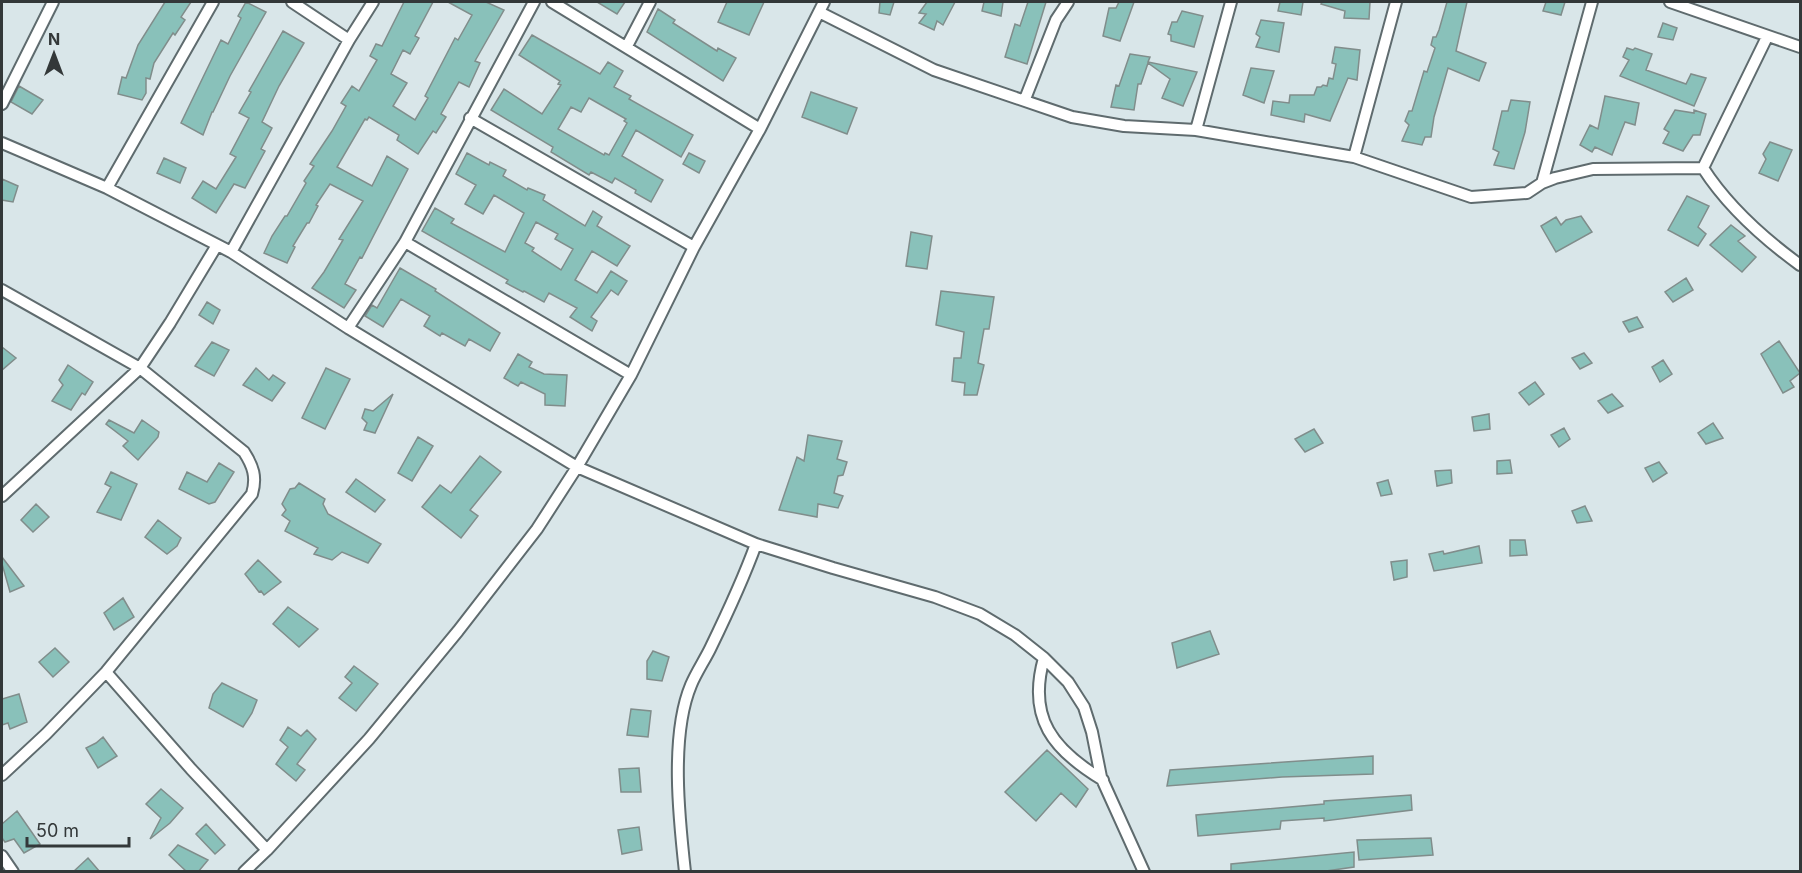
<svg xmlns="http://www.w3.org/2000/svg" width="1802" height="873" font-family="Inter,sans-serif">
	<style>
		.building { fill: #89c1ba; stroke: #808d8b; stroke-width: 1.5; fill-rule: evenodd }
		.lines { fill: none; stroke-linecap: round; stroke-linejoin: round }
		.minor-casing { stroke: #5f6b6e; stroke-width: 14 }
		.minor { stroke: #fff; stroke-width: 10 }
	</style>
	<rect width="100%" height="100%" fill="#d9e6e9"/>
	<path class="building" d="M165 2H191L181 17 185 20 175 35 173 33 154 63 150 79 146 78V93L142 100 118 94 122 77 126 78 138 45Z
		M246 2 266 12 230 76 213 112H212L203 135 181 123 221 40 228 44 241 18 238 16Z
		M404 2H433L415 36 419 38 410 54 403 50 391 74 407 83 393 106 415 120 428 98 425 96 455 38 458 40 472 15 448 2H486L504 10 475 61 480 63 469 87 459 82 441 114 446 117 436 133 433 131 418 154 397 140 399 135 369 117 367 120 365 119 337 167 372 186 387 156 408 169 362 258 360 257 345 284 356 290 344 308 312 288 324 272 343 240 339 239 363 201 330 184 316 205 318 206 309 223H307L293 246 295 247 287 263 264 253 272 236 285 216H287L306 183 304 181 314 166 310 164 332 131 346 106 341 103 352 86 359 91 377 60 370 56 376 44 382 46Z
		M597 2H625L617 14Z
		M727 2H764L749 35 718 22Z
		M880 2H894L890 15 879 13Z
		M927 2H955L943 25 937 21 934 30 919 23 926 14 919 13Z
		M984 2H1003L1001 16 982 11Z
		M1028 2H1046L1027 64 1005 57 1015 24 1020 26Z
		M1119 2H1134L1120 41 1103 36 1109 8H1116Z
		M1280 2H1303L1301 15 1278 11Z
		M1322 2H1370L1369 19 1344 18 1345 11 1321 4Z
		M1447 2H1467L1456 51 1486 63 1479 81 1448 68 1434 117 1431 137H1425L1422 145 1402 141 1409 125 1405 121 1409 111H1412L1424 71 1427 72 1435 48 1431 45 1433 37H1436L1439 30Z
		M1546 2H1565L1561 15 1543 11Z
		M658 9 675 20 673 23 717 51 718 48 736 58 723 81 647 32Z
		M1182 11 1203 16 1194 47 1171 41V35L1168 34 1172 22H1177Z
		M1261 20 1284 23 1279 52 1256 47 1260 37 1256 34Z
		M1663 23 1677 28 1673 40 1658 37Z
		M283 31 304 43 279 86 262 122 272 128 261 149 265 151 245 188 234 184 216 213 192 198 203 181 216 189 236 157 230 154 249 118 239 113 251 92 249 91Z
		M532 35 600 74 608 62 623 71 614 87 631 96 629 99 693 135 681 157 636 130 622 156 663 180 651 202 635 193 636 190 615 178 612 183 591 172 589 175 551 152 553 147 491 110 504 89 542 114 561 85 558 84 560 81 519 55ZM589 98 626 119 624 121 627 123 609 155 605 153 604 155 558 129 571 107 581 112Z
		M1335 47 1360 50 1357 80 1348 78 1330 121 1305 114 1304 122 1271 115 1273 101 1289 103 1290 95H1314L1317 87H1321L1323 85 1327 86 1329 78 1333 79 1336 64 1332 63Z
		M1627 48 1633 50 1635 48 1652 54 1646 70 1686 84 1691 74 1706 78 1694 106 1620 76 1629 60 1623 57Z
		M1130 54 1150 57 1148 62 1197 72 1183 106 1162 98 1170 79 1148 63 1141 84H1138L1134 110 1111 107 1116 85 1119 86Z
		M1251 68 1274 71 1264 103 1243 95Z
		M19 86 43 100 32 114 11 102Z
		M811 92 857 108 847 134 802 117Z
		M1605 96 1639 103 1635 125 1625 122 1612 155 1595 147 1592 152 1580 145 1590 125 1598 129Z
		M1511 100 1530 102 1525 132 1514 169 1494 165 1499 152 1493 149 1502 111H1508Z
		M1675 110 1694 113V110L1706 114 1700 135H1693L1683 151 1663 143 1669 132 1664 129Z
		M1770 142 1792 150 1778 181 1759 173 1766 159 1763 154Z
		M467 153 489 165 490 162 506 170 503 176 527 190 528 188 545 195 543 200 585 226 593 211 602 217 597 226 630 246 617 266 592 251 575 280 597 293 611 271 627 281 618 295 611 290 591 317 597 321 592 331 570 317 577 308 549 293 544 302 524 291 523 292 506 283 508 280 422 231 435 208 454 219 451 223 505 252 524 213 494 195 483 214 465 204 476 185 456 174ZM536 222 558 234 555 239 573 249 561 270 532 251 534 248 525 243Z
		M689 153 705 161 699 173 683 164Z
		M164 158 186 168 180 183 157 173Z
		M2 179 18 186 13 202 2 200Z
		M1687 196 1709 206 1698 227 1706 234 1698 246 1668 230Z
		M1581 216 1592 232 1556 252 1541 226 1556 217 1561 225 1566 220Z
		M1731 225 1745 236 1738 241 1756 257 1742 272 1710 245Z
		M911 232 932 236 927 269 906 266Z
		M400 268 436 289 435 291 500 333 490 351 469 339 465 346 442 333 440 336 424 326 430 316 401 299 383 327 365 316 372 305 377 308Z
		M1686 278 1693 290 1673 302 1665 292Z
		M941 291 994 297 989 329H984L978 363 984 365 977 395H964L965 383 952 381 954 358H961L964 332 936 325Z
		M207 302 220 310 213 324 199 315Z
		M1637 317 1643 327 1629 332 1623 322Z
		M1779 341 1800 373 1790 381 1794 387 1783 393 1761 354Z
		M212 342 229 350 214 376 195 366Z
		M2 347 16 358 2 370Z
		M1584 353 1592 363 1580 369 1572 358Z
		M518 354 532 362 529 367 544 374 567 375 565 406 545 405V394L521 382 518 386 504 378Z
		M1663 360 1672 374 1660 382 1652 367Z
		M68 365 93 382 85 395 82 393 71 410 52 401 63 385 59 380Z
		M256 368 269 380 273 375 285 383 272 401 243 385Z
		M326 368 350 379 325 429 302 418Z
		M1535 382 1544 394 1529 405 1519 393Z
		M393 394 375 433 364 430 367 423 362 418 365 409 373 411Z
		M1612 394 1623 406 1608 413 1598 401Z
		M1489 414 1490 429 1474 431 1472 417Z
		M109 420 134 433 142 420 159 432 158 437 138 460 123 446 128 441 106 424Z
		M1713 423 1723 438 1706 444 1698 433Z
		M1564 428 1570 439 1559 447 1551 435Z
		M1314 429 1323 443 1305 452 1295 439Z
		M808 435 842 441 837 459 847 462 843 475 838 476 834 493 843 496 838 508 818 504 817 517 779 510 797 457 804 461Z
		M418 437 433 446 412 481 398 473Z
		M480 456 501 472 470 510 478 516 461 538 422 507 440 485 451 493Z
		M1510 460 1512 473 1497 474V461Z
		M1659 462 1667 473 1653 482 1645 468Z
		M219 463 234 472 215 502 209 504 179 489 187 472 207 482Z
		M1451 470 1452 483 1437 486 1435 471Z
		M111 472 137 484 121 520 97 512 111 487 105 484Z
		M356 479 385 500 375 512 346 492Z
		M1388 480 1392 494 1381 496 1377 483Z
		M299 483 325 499 323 504 328 514 381 544 368 563 342 552 332 560 314 554 318 548 285 531 290 521 282 515 286 510 282 504 290 489 295 488Z
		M36 504 49 517 33 532 21 520Z
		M1585 506 1592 521 1577 523 1572 511Z
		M158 520 181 538 177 546 167 554 145 537Z
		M1510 540H1525L1527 555 1510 556Z
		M1479 546 1482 563 1434 571 1429 554 1443 551 1444 554Z
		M2 557 24 586 10 592 2 564Z
		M258 560 281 582 264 595 261 591 259 592 245 574Z
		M1407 560V577L1394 580 1391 562Z
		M123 598 134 617 114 630 104 613Z
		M288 607 318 629 299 647 273 624Z
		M1210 631 1219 654 1177 668 1172 643Z
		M55 648 69 662 53 677 39 662Z
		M653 651 669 657 662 681 647 679V661Z
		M354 666 378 684 356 711 339 698 352 683 345 677Z
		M222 683 257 700 252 713 243 727 209 708 213 694Z
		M19 694 27 722 10 729 8 723 2 725V699Z
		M631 709 651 711 648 737 627 735Z
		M288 727 301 736 307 730 316 739 297 764 305 770 296 781 276 764 288 747 280 740Z
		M103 737 117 756 98 768 86 748 96 743Z
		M1047 750 1088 789 1076 807 1061 793 1036 821 1005 792Z
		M1373 756V774L1282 777 1167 786 1170 770Z
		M639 768 641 792H621L619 769Z
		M161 789 183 808 170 823 150 839 161 818 146 804Z
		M1411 795 1412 810 1324 821V818L1281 821 1280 829 1198 836 1196 815 1324 804V801Z
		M17 811 40 844 24 853 14 839 5 842 2 838V824Z
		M206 824 225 845 215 854 196 834Z
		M639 827 642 850 622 854 618 830Z
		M1431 838 1433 855 1359 860 1357 840Z
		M178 845 208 860 198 872H187L169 855Z
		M1354 852V867L1319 872H1231V864Z
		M88 858 100 872H73Z"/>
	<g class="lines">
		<g class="minor-casing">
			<path id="minor" d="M292 2 349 40
				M552 2 760 129
				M1670 2 1800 47
				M819 12 934 70 1072 117 1124 126 1196 130 1354 157 1471 197 1527 193 1542 183 1555 178 1593 169 1703 168
				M627 46 650 2
				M1025 99 1056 20 1068 2
				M2 104 53 2
				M470 118 694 247
				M1196 130 1231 2
				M2 143 107 188 231 252 348 328 577 467 756 544 833 568 935 597 980 614 1015 635 1044 658 1068 682 1084 707 1092 732 1101 777 1144 872
				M1354 157 1396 2
				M1703 168 1767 37
				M1703 168C1728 207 1763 238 1800 265
				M1542 183 1592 2
				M107 188 213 2
				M405 242 631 375
				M231 252 349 40 373 2
				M2 290 140 368 244 452C253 466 257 477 252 494L106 672 46 734 2 775
				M348 328 405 242 534 2
				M2 496 140 368 170 323 217 245
				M1044 658C1027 718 1053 750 1103 780
				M106 672 191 769 267 850
				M2 856 13 872
				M244 872 267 850 369 739 458 631 537 529 577 467 631 375 694 247 760 129 824 2
				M685 872C679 818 670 735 691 685 696 673 704 661 710 649 727 614 743 580 756 544"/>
		</g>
		<use href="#minor" class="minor"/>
	</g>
	<rect width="1802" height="873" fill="none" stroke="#333839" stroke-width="6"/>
	<g transform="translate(54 54)" stroke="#d9e6e9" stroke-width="4.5" paint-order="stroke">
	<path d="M0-4.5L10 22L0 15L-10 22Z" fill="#333839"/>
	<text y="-9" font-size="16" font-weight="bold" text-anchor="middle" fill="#333839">N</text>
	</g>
	<path d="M27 837v9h102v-9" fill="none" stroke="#333839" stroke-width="3"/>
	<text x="36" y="837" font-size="18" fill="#333839" stroke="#d9e6e9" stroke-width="4.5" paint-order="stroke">50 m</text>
</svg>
